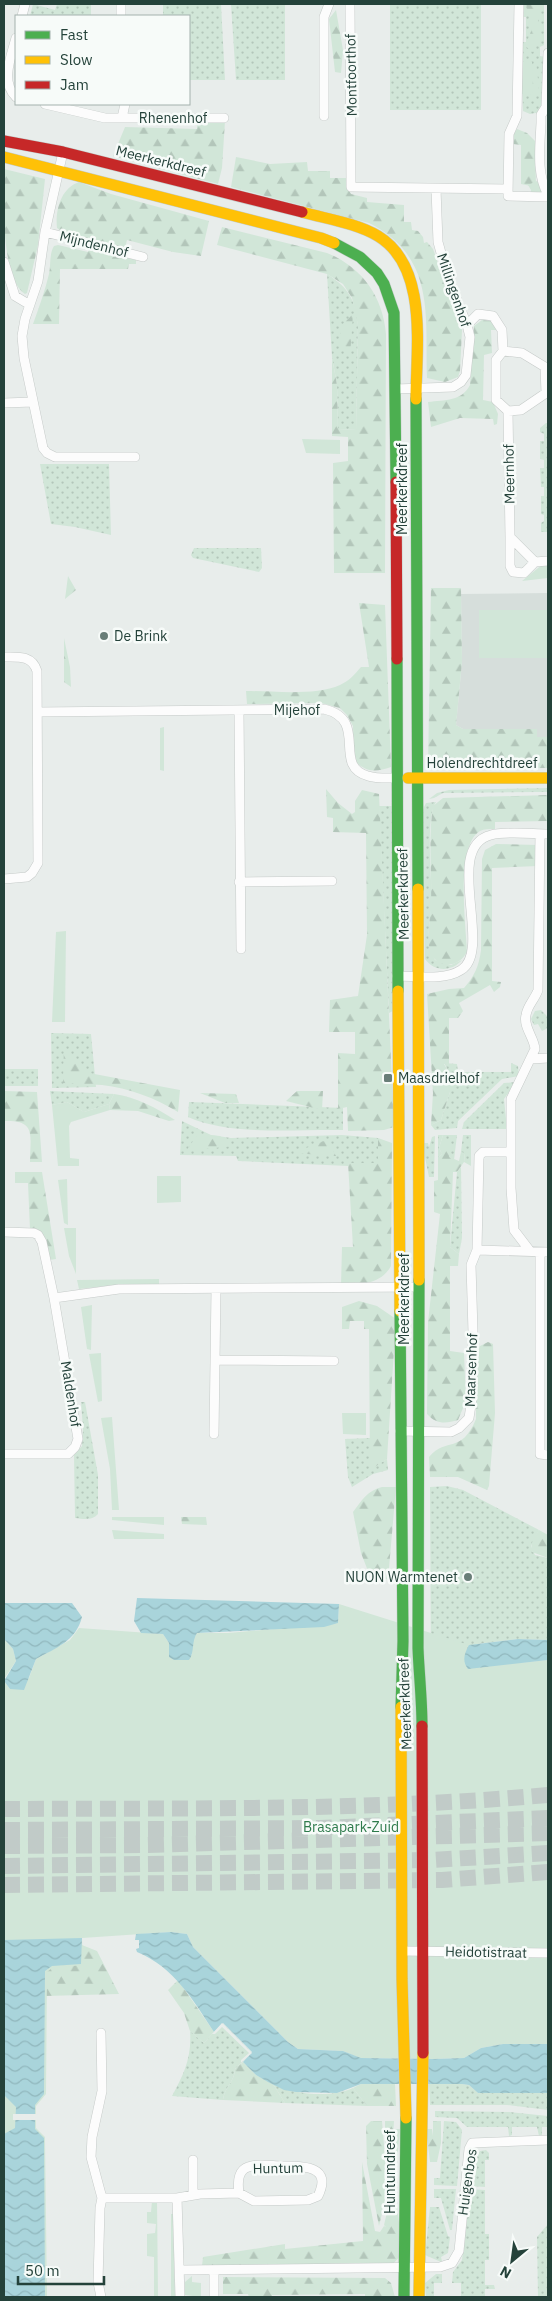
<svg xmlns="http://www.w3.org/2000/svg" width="552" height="2301" font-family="'IBM Plex Sans',sans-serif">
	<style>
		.built { fill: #d6dedb }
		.grass { fill: url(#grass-dots) }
		.forest { fill: url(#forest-firs) }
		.green { fill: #d1e6d8 }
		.water { fill: url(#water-waves) }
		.pier { fill: #e8edeb }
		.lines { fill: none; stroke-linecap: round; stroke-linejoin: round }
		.highway-tunnel { stroke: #c1cbc8; stroke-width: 16; stroke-dasharray: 16 8; stroke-linecap: butt }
		.street-casing { stroke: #c5cac8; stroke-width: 10 }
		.fast-casing { stroke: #c3cbc8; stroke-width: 12 }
		.slow-casing { stroke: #c3cbc8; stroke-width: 12 }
		.jam-casing { stroke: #c3cbc8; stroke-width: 12 }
		.street { stroke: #fcfcfc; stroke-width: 9 }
		.fast { stroke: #4caf50; stroke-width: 11 }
		.slow { stroke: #ffc107; stroke-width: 11 }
		.jam { stroke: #c62828; stroke-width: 11 }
		.poi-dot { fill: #697e78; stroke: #f7fbf9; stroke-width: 2 }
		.labels { text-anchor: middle; stroke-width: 5; stroke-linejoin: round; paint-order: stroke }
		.street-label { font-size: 14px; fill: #24423a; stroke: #f7fbf9 }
		.poi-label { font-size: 14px; fill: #24423a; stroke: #f7fbf9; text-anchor: start }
		.park-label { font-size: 14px; fill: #2d7a4b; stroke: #f7fbf9 }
	</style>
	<defs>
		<pattern id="grass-dots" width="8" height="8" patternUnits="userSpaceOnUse" patternTransform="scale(1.25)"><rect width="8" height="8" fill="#d1e6d8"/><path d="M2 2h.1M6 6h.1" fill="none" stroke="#b3c6ba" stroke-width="1.8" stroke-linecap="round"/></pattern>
		<pattern id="forest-firs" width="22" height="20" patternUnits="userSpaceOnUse" patternTransform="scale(1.25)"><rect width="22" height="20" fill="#d1e6d8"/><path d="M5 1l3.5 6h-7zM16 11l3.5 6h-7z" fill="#b3c6ba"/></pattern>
		<pattern id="water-waves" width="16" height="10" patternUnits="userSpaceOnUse" patternTransform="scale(1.25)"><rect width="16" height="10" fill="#a9d4db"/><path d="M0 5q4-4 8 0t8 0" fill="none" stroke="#91b7bd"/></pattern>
	</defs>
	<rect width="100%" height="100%" fill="#e8edeb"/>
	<path class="built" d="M548 593V737H537L536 729H463L456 725 462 662 461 594Z"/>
	<path class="grass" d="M33 4 55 10 57 4H91V16H30Z
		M163 4H221L225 80H189V16H163Z
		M231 4H285V80H236Z
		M390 4H481V110H390Z
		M522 4H544V45L540 47V56L545 57 541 112 530 114 523 111 522 72 532 62H522V42H526V17H522Z
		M327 274C349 288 355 299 358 325L356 430 338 429 337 385 332 357Z
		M546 423H548V532H541V523L544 521V515L541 514V496H544V487H541L540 468H544V460L540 459V441H544V434L540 432V428Z
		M40 464H109L111 535 75 527 51 524Z
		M194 548H261L262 568 259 572 193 558 191 555Z
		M548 788V792H537L443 793 434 798 429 799 437 793 449 790Z
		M436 802C425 818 432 882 432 902 431 914 428 926 429 937 429 945 431 952 435 960L451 965 462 960C452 972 434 972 425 959L422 819 423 809 426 803Z
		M379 806H394V1010L389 1013Z
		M541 1010 547 1016 548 1028 542 1031 538 1024 534 1025 531 1019 535 1011Z
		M51 1033 91 1034 96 1087 52 1088Z
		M444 1063 457 1064 458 1072H511V1063L518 1066 519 1076 502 1079 458 1121 457 1128 435 1130 431 1125 441 1120 450 1092V1074Z
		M4 1069H38V1086H4Z
		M516 1082 504 1099 507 1129H462L464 1122 504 1083Z
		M50 1091 114 1094 109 1104 84 1112 67 1102 52 1105Z
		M189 1102 343 1108V1130C297 1129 229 1136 188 1117Z
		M182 1121 211 1135 231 1138 342 1135 378 1138V1163H348V1166L238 1161 236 1156 180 1155Z
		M438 1135H457L454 1160 449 1157 443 1135 439 1148 442 1154 438 1158Z
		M463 1135H471V1166L464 1162 465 1154 461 1152Z
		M435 1136 434 1177H429L422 1143H428L429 1147 432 1137Z
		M461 1167 462 1238 459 1254 450 1247 457 1172Z
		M81 1402H85L98 1475V1514C92 1521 83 1519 75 1518L74 1455 82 1446 83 1429Z
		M370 1438V1469L387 1459 388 1470 373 1474 352 1487 348 1477 345 1439Z
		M447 1486 463 1490 539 1530 531 1546 535 1555 548 1558V1640L518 1639 477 1644 468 1669 548 1660 431 1675 430 1487Z
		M222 2023 252 2053 235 2069C235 2081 224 2088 223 2100L172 2096C184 2074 192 2057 190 2031L204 2043Z
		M273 2084C295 2095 331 2098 353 2088L367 2106 285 2103Z
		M429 2084H462L469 2085 478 2093H548V2110L507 2105H430Z
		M435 2111 509 2112 548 2116V2127H542V2135L539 2136 537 2127H512V2135L509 2136 508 2127H467L457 2118 435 2117Z
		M444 2121 456 2122 462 2130 457 2186 434 2185V2178H440Z
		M486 2150 489 2153V2160H485V2187L470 2186 473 2157H476L480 2151Z
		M434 2189H456L452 2230H450L441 2198H434Z
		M470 2189 485 2190V2234H489V2260H485V2285H494L495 2289H485V2297H461V2283H452L453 2272 462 2260Z
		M430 2207H439L448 2236 450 2237 448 2253 441 2257 442 2261 441 2262 425 2255Z
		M548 2224V2297H538L537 2237Z
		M436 2274H442V2283H434V2297H426L425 2283Z"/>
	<path class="forest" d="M526 4H539V39L533 52 525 46 532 29Z
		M336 10 343 50 341 73 335 72 329 19Z
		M535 55 539 87 534 101 524 77 534 67Z
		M197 121H225L222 168 218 184 113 156 125 127 197 129Z
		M517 129 527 133 535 141 536 187 521 184V145L513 144 512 136Z
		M236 157 270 164 307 162 308 171H330V178H346V186L351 194 367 198V202L404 205V222H411L412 230 418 231 423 237 424 243 427 242 433 249 462 330 460 371 458 377 445 382 427 378C425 315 436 257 369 223L231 187Z
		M4 169 45 179 38 245 27 293 25 294C0 278 4 197 4 169Z
		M79 182 111 194 209 221 201 256 173 252 127 240 125 248 63 232 57 228C55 210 61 188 79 182Z
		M222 227 327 253C362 267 383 297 386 334L385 573H334L333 463 348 461V437L332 436V357L337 385 338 429 356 430 358 325 352 298 343 284 327 274 217 245Z
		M58 245 88 252 89 249 136 260V264H129L128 269H60L59 324H33C39 307 45 291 49 274 51 265 49 254 54 246Z
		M353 314 350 356 340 343 341 326Z
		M482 320 492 321 497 330H491L492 353 484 355 483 400 493 402 498 414 497 424 494 425 493 419 460 418 431 427 428 402C445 400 462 401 470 385L474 326Z
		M68 576 76 590 65 599Z
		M431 588H461L462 662 456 725 463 729H537V737H548V768L428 769Z
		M359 603 385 605 391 767C376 772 366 773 354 760L353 726 347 715 340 708 321 703 247 704 246 691C273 691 316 696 340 685 349 681 355 674 361 667H369Z
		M64 638 70 667 71 687 64 682Z
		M326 789 338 803 352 814 355 812V801L362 790 379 794 394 1127 384 1130 348 1131 347 1107 338 1109V1053L355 1054V1032H329L330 1000 358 996 367 935 366 833 333 832V818L327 817Z
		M548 795V821L495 822V829C490 829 484 829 480 831 455 846 466 925 467 951 461 968 436 970 430 951 426 935 431 918 431 902 432 870 428 838 433 806L443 798Z
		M496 844 538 845V866L492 868V981L501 982 500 987 494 992 490 985 459 1003 463 1011 458 1018H449V1064H444L450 1074V1092L441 1120 431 1125 433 1093 427 994 449 989 464 988C474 977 479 966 481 950L482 859 485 850Z
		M64 1046 89 1073 180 1090 178 1112C155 1098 129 1088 102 1085 89 1084 76 1084 63 1083Z
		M4 1091 37 1092 42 1162H30C30 1135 37 1120 4 1121Z
		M297 1091H323L322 1110 286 1101Z
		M200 1093 236 1094 239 1103H225Z
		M114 1094C137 1097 156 1108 175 1120L169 1121 138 1111 110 1110 109 1104Z
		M198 1134 220 1136 233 1146 186 1151Z
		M443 1135 445 1137 451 1149 449 1157 459 1161 461 1152 465 1153 464 1162 457 1172H453L450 1247 459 1254 458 1266H450V1351L464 1353 466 1401 458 1420C445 1424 436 1424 427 1414L428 1322 440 1214 434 1212V1181L438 1180V1158L442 1154 439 1148Z
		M378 1138 392 1143 391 1266C381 1284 361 1285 341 1285L342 1247H353L348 1163H378Z
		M327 1140 336 1156 293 1153Z
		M15 1172H42L56 1259 49 1260 43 1234 30 1230 28 1183H15Z
		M359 1301 377 1306 396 1319 387 1459 370 1470 369 1329H364V1321H350L349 1329H342V1307Z
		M488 1342 493 1344 495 1413 489 1486 487 1490 458 1477H430L429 1457C447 1436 461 1455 476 1419V1348Z
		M382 1487H396L388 1580 368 1571 361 1553 353 1512C361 1501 368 1490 382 1487Z
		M181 1517H206L207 1525 182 1524Z
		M539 1530 548 1535V1558L532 1552C530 1543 534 1538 539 1530Z
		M82 1945 97 1951 119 1994 45 1996V1970Z
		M178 1980 214 2032 204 2043 190 2031 184 2013 168 1990Z
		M243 2062 256 2075 273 2084 285 2103 223 2100C224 2088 235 2081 235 2069Z
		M361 2084H395L396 2106H367L353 2088Z
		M371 2121H382L386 2169H394V2190H390V2198L394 2199 393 2205H384L379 2226 367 2164 366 2126Z
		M385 2121H394L393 2136 395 2129H400L397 2162H389L385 2142Z
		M433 2121H441V2143L437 2162H430L426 2129H432L433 2136Z
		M362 2162 375 2231 380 2232 384 2226 386 2227 384 2225 388 2208H397L402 2244 401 2255 393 2264 202 2266 203 2257 285 2244V2249L363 2241Z
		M223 2277 385 2278 391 2283 395 2297H365V2294L272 2295V2297H249L248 2294H223Z"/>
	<path class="green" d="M522 62H532L533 95 522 94Z
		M537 181 542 189V196H530L531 190 528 185Z
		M302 439 340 440V454L306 453Z
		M543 564H548V578L522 581Z
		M479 610H548V658H479Z
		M164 727V771L160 770V728Z
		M66 931 65 1022H52L56 932Z
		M67 1102 84 1112 109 1104 110 1110 71 1122 69 1126 70 1158 79 1159V1166H58L52 1105Z
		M157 1176H181V1202L157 1203Z
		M67 1179 68 1225 64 1223 58 1180Z
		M64 1228H76V1274L69 1256Z
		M159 1279V1285H115L79 1289 77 1280Z
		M92 1305 91 1350 87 1349 81 1307Z
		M101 1353 102 1401 98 1402 89 1354Z
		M342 1413H366V1435L343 1434Z
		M112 1417 119 1510H112L110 1469 101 1418Z
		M112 1517H164V1525L112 1520Z
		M112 1530 164 1534V1539H114Z
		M339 1604 469 1645 466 1650 520 1663 548 1660V2044H503L481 2048 464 2058 433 2059 360 2058 343 2051 298 2049 288 2042 193 1947 187 1934 171 1932 82 1938 83 1965 52 1968 47 1972 46 2094 36 2106V2128L45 2137 47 2297H4V1681L10 1689 29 1678 36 1659 70 1640 79 1628 163 1634 169 1643V1657L192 1655V1640L197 1633H228L338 1623Z
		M4 1639 13 1649 16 1661 4 1679Z
		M157 2200 158 2297H154V2257L147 2256V2234L155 2233 156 2224 147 2223V2212H151L152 2201Z
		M171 2214H173L175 2297H171Z
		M192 2276V2282L201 2283V2297L185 2295V2282Z"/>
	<path class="water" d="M137 1598 339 1604 338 1623 324 1627 197 1633C191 1642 195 1652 189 1660H174L169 1657V1643L163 1634 141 1633 134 1621Z
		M4 1603H72L82 1617C76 1641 56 1648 36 1659L24 1690 10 1689 4 1681 16 1661 13 1649 4 1639Z
		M518 1639 548 1640V1660L468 1669C462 1661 464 1654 469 1645Z
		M171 1932 187 1934 193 1947 288 2042 298 2049 343 2051 361 2058 433 2059 464 2058 481 2048 503 2044H548V2093H478L469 2085 462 2084H361L337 2093 296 2092 284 2090 268 2082 256 2075 243 2062 252 2052 223 2023 214 2032C193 2000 174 1967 137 1952L136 1949 139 1948V1940H135L136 1934Z
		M82 1938 81 1964 52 1966 45 1971 44 2094 35 2105V2129L44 2138 45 2297H5L4 2134 15 2128 16 2107 4 2095V1940Z"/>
	<path class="pier" d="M222 2023 252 2053 241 2063V2060L249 2053 222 2027 215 2034H212Z
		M13 2114H38L37 2120H13Z"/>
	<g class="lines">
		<path class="highway-tunnel" d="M4 1809C185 1808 367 1811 548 1795
			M4 1830 320 1828 548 1818
			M4 1846 148 1845 548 1833
			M4 1866 433 1860 548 1853
			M4 1885 442 1880 548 1872"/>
		<g class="street-casing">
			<path id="street" d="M121 4V16
				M350 4 351 187 508 189
				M519 4 517 116 509 134 508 196 548 197
				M22 16 25 4
				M16 38C11 57 0 82 16 97
				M548 53 546 107 541 115V123C540 147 536 173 548 195
				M45 104 105 118H224
				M324 116V17L329 4
				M122 118 125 104
				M63 152 45 232 38 281 25 319 22 336 24 358 43 448 47 453 55 457H135
				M45 232 143 257
				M4 262 15 296 30 305
				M467 325 478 314 493 316 502 330 503 351 496 360V400L508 411 510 537 535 562 548 561
				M503 351 522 353 545 367 546 393 521 410 508 411
				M395 389 453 387 461 382 466 375 470 337 467 325 448 278 438 242 436 189
				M4 403 33 402
				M510 537V566L513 572 524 573 535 562
				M4 657C18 657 32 655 37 671L38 863 32 873 27 877 4 879
				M239 710 241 949
				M38 712 324 709C370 720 331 766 368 776 377 779 389 778 399 778
				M239 882 332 881
				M397 976C417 976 444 981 461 970 494 950 442 847 491 835 504 831 533 834 548 834
				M531 1059 548 1058
				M4 1232 34 1233 38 1235 42 1242 54 1298 78 1439 75 1447 68 1454H4
				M477 1250 548 1252
				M530 1251 514 1230 511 1188V1099L535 1049C534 1037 523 1027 526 1015 527 1006 535 999 538 990L540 834
				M540 1252V1454L548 1455
				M54 1298 119 1289 419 1287
				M216 1360 334 1361
				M400 1431 451 1432 459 1428 469 1418 472 1398 473 1332 471 1265 477 1250 479 1156 483 1152H510
				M214 1434 216 1289
				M402 1951 548 1953
				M193 2195V2160
				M102 2198H177L200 2194 239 2193 254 2201 308 2200 318 2196C333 2165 302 2166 281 2166 271 2166 251 2162 243 2170 237 2176 238 2186 239 2193
				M177 2198 180 2297
				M181 2270 440 2267 452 2263 459 2251 469 2149 472 2143 548 2140
				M214 2270V2297
				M101 2297 98 2282 100 2208 102 2198 91 2157 92 2137 102 2091 101 2033"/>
		</g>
		<g class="fast-casing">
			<path id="fast" d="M334 243 360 257 377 273 384 284 394 313 396 482
				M416 399 418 889
				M397 659 398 991
				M419 1280 418 1648C419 1674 422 1700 422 1726
				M400 1311 403 1641 401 1707
				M404 2297 406 2118"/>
		</g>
		<g class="slow-casing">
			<path id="slow" d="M4 157 321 238 334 243
				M302 212C327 219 356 223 378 236 429 267 416 349 416 399
				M408 778H548
				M418 889 419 1280
				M398 991 400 1311
				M401 1707 402 1979 406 2118
				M419 2297 423 2053"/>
		</g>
		<g class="jam-casing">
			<path id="jam" d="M4 141 63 152 302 212
				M396 482 397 659
				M422 1726 423 2053"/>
		</g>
		<use href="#street" class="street"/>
		<use href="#fast" class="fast"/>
		<use href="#slow" class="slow"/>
		<use href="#jam" class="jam"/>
	</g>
	<g class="poi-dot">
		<circle cx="104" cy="636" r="5"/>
		<rect x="383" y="1073" width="10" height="10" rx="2.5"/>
		<circle cx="468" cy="1577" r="5"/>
	</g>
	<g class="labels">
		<g class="street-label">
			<text transform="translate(351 75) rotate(-91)" y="5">Montfoorthof</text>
			<text x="173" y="123">Rhenenhof</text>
			<text transform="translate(161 161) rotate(14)" y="5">Meerkerkdreef</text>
			<text transform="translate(94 244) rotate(14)" y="5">Mijndenhof</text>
			<text transform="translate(454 290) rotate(71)" y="5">Millingenhof</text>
			<text transform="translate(509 474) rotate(-91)" y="5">Meernhof</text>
			<text transform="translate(402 489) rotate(-90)" y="5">Meerkerkdreef</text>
			<text x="297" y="715">Mijehof</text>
			<text x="482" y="768">Holendrechtdreef</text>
			<text transform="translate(403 894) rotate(-91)" y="5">Meerkerkdreef</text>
			<text transform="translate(404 1299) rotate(-90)" y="5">Meerkerkdreef</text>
			<text transform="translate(471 1370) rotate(-88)" y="5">Maarsenhof</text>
			<text transform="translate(71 1394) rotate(81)" y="5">Maldenhof</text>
			<text transform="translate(405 1704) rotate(-92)" y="5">Meerkerkdreef</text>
			<text transform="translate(486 1952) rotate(1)" y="5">Heidotistraat</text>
			<text transform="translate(278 2168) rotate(-1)" y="5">Huntum</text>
			<text transform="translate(390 2172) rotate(-90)" y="5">Huntumdreef</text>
			<text transform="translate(467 2182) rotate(-82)" y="5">Huigenbos</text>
		</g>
		<g class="poi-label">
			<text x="114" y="641">De Brink</text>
			<text x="398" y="1083">Maasdrielhof</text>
			<text x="458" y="1582" text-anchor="end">NUON Warmtenet</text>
		</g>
		<g class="park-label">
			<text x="351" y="1832">Brasapark-Zuid</text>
		</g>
	</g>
	<rect width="552" height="2301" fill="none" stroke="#24423a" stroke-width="10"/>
	<rect x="15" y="15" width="175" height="90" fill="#f7fbf9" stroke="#a3b1ad"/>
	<rect x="25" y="31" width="25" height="8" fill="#4caf50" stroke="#a3b1ad"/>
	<text x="60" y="40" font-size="15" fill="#24423a">Fast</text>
	<rect x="25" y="56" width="25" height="8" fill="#ffc107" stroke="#a3b1ad"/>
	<text x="60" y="65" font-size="15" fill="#24423a">Slow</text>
	<rect x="25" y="81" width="25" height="8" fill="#c62828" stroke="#a3b1ad"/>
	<text x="60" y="90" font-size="15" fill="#24423a">Jam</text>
	<g transform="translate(512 2261) rotate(209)" stroke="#f7fbf9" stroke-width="4" paint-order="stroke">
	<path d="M0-4L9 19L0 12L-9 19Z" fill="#24423a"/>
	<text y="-8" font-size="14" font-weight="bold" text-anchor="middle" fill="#24423a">N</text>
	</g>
	<path d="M18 2276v8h86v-8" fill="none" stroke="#24423a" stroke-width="2.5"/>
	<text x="25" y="2276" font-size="15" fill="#24423a" stroke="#f7fbf9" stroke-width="4" paint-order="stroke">50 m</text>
</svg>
